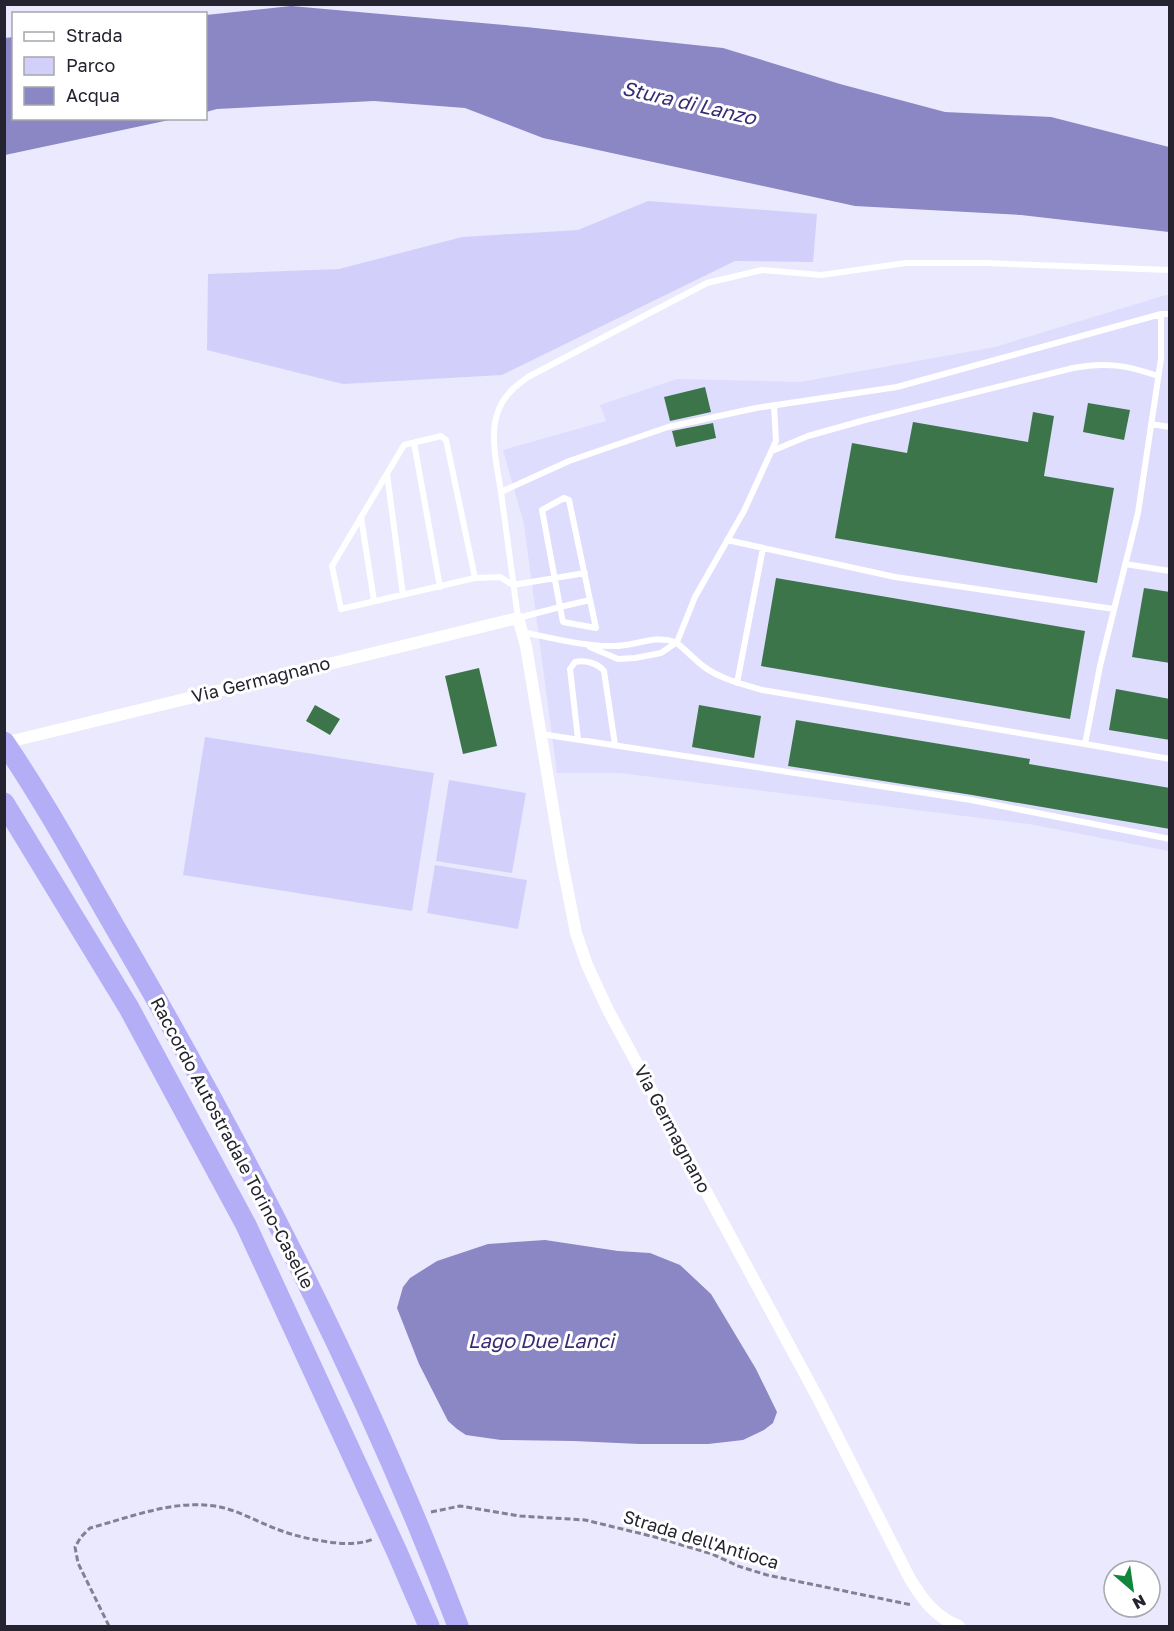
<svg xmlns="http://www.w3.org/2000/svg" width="1174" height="1631" font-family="'Golos Text',sans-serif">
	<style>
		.built { fill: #deddfd }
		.green { fill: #d2d0fb }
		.water { fill: #8b86c4 }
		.building { fill: #3b7549 }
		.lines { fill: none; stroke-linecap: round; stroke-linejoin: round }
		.path { stroke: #828191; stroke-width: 3; stroke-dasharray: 6 3; stroke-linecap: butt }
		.lane { stroke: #fff; stroke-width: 6 }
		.street { stroke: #fff; stroke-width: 12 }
		.highway { stroke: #b4aef7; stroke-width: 21 }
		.labels { text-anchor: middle; stroke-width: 6; stroke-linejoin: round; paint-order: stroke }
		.street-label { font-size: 18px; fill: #24232f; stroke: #fff }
		.water-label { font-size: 20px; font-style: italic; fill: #392a75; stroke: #fff }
	</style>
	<rect width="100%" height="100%" fill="#eae9fd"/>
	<path class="built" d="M1166 295H1169V851L1029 824 620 773H557L524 524 503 450 606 421 600 405 677 379 800 382 995 347Z"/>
	<path class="green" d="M648 201 817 214 813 262 735 261 502 375 343 384 207 350 208 274 339 269 462 237 578 230Z
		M205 737 434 773 412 911 183 875Z
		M449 780 526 793 512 873 436 861Z
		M435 865 527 880 518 929 427 913Z"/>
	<path class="water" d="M291 6 526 27 723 48 840 84 945 112 1051 117 1169 147V232L1021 215 855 206 543 138 465 108 374 101 217 109 206 112V15Z
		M13 37 14 118 174 119 5 155V38Z
		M545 1240 618 1251 650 1253 680 1265 711 1294 756 1369 777 1412 773 1423 764 1430 743 1440 708 1444H639L574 1441 501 1440 466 1435 457 1429 448 1421 419 1364 397 1308 403 1287 410 1278 437 1261 488 1244Z"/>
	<path class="building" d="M705 387 711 412 670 421 664 397Z
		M1088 403 1130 410 1124 440 1083 432Z
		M1033 412 1054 416 1044 476 1114 488 1097 583 835 538 852 443 907 453 913 422 1028 442Z
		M713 423 716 438 676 447 672 431Z
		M776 578 1085 631 1070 719 761 666Z
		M1144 588 1170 592V663L1132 657Z
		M479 668 497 746 463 754 445 676Z
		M1116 689 1170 699V740L1109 730Z
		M315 705 340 719 330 735 306 721Z
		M699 705 761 716 754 758 692 747Z
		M796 720 1030 759 1029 764 1170 788V829L972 795 788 766Z"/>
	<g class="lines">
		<path class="path" d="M431 1512 460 1506 520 1516 585 1520 655 1537 712 1554 738 1566 767 1575 912 1605
			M109 1626 78 1563 75 1547 81 1537 90 1528C131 1517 172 1500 215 1506 234 1509 250 1518 267 1525 287 1534 307 1539 329 1542 344 1544 359 1545 373 1539"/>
		<path class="lane" d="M1151 424 1170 427
			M414 443 440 587
			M772 451 808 436 865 420 1073 368C1107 362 1126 365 1158 376
			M387 474 403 595
			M501 492C496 459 484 419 510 392 515 386 522 382 528 377L707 283 762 270 821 275 906 263H985L1170 270
			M564 498 569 500 590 600 560 607 542 510Z
			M361 517 374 601
			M727 540 895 577 1114 609
			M1125 564 1170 571
			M475 578 446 440 441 436 404 445 332 566 341 609 475 578 500 577 513 585 585 573
			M590 600 596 628 563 622 560 607 518 618 501 492 569 461 668 427 756 408 897 387 1161 314H1170
			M522 632C552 638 581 646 612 646 633 647 655 634 675 642 681 645 696 661 703 666 720 679 742 684 762 690L1085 744 1100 666 1138 513 1161 359V314
			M590 647 618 659 635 658 661 653 677 642 695 597 744 511 776 441 774 405
			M737 683 763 548
			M541 734 971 800 1170 839
			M578 739 570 669 575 662C585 660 598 663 604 671L615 745
			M1085 744 1170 759"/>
		<path class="street" d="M4 743 518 618 526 646 562 862 576 933 587 965 608 1010 820 1402 910 1579C923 1600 935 1617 959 1626"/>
		<path class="highway" d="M4 742C49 808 87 880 127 948 253 1166 369 1391 458 1626
			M4 803 129 1008 246 1225 397 1552 429 1626"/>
	</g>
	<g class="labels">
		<g class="street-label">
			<text transform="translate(261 680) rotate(-14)" y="6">Via Germagnano</text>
			<text transform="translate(672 1129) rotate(62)" y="6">Via Germagnano</text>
			<text transform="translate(232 1143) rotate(62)" y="6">Raccordo Autostradale Torino-Caselle</text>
			<text transform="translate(701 1540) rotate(17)" y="6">Strada dell'Antioca</text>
		</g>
		<g class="water-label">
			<text transform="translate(689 103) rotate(13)" y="7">Stura di Lanzo</text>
			<text x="541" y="1348">Lago Due Lanci</text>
		</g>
	</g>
	<rect width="1174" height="1631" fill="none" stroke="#24232f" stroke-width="12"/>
	<rect x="12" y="12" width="195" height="108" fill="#ffffff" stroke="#a7a7ac" stroke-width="1.5"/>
	<rect x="24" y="32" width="30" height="9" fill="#ffffff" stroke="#a7a7ac" stroke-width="1.5"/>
	<text x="66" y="42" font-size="18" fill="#24232f">Strada</text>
	<rect x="24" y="57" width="30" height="18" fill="#d2d0fb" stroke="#a7a7ac" stroke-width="1.5"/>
	<text x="66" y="72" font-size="18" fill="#24232f">Parco</text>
	<rect x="24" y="87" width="30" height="18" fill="#8b86c4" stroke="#a7a7ac" stroke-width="1.5"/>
	<text x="66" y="102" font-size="18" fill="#24232f">Acqua</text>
	<g transform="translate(1132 1589) rotate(151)"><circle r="28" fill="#ffffff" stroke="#a7a7ac" stroke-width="1.5"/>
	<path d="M0-4.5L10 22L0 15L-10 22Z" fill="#12853d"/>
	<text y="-9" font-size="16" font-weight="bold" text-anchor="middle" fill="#24232f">N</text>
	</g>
</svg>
